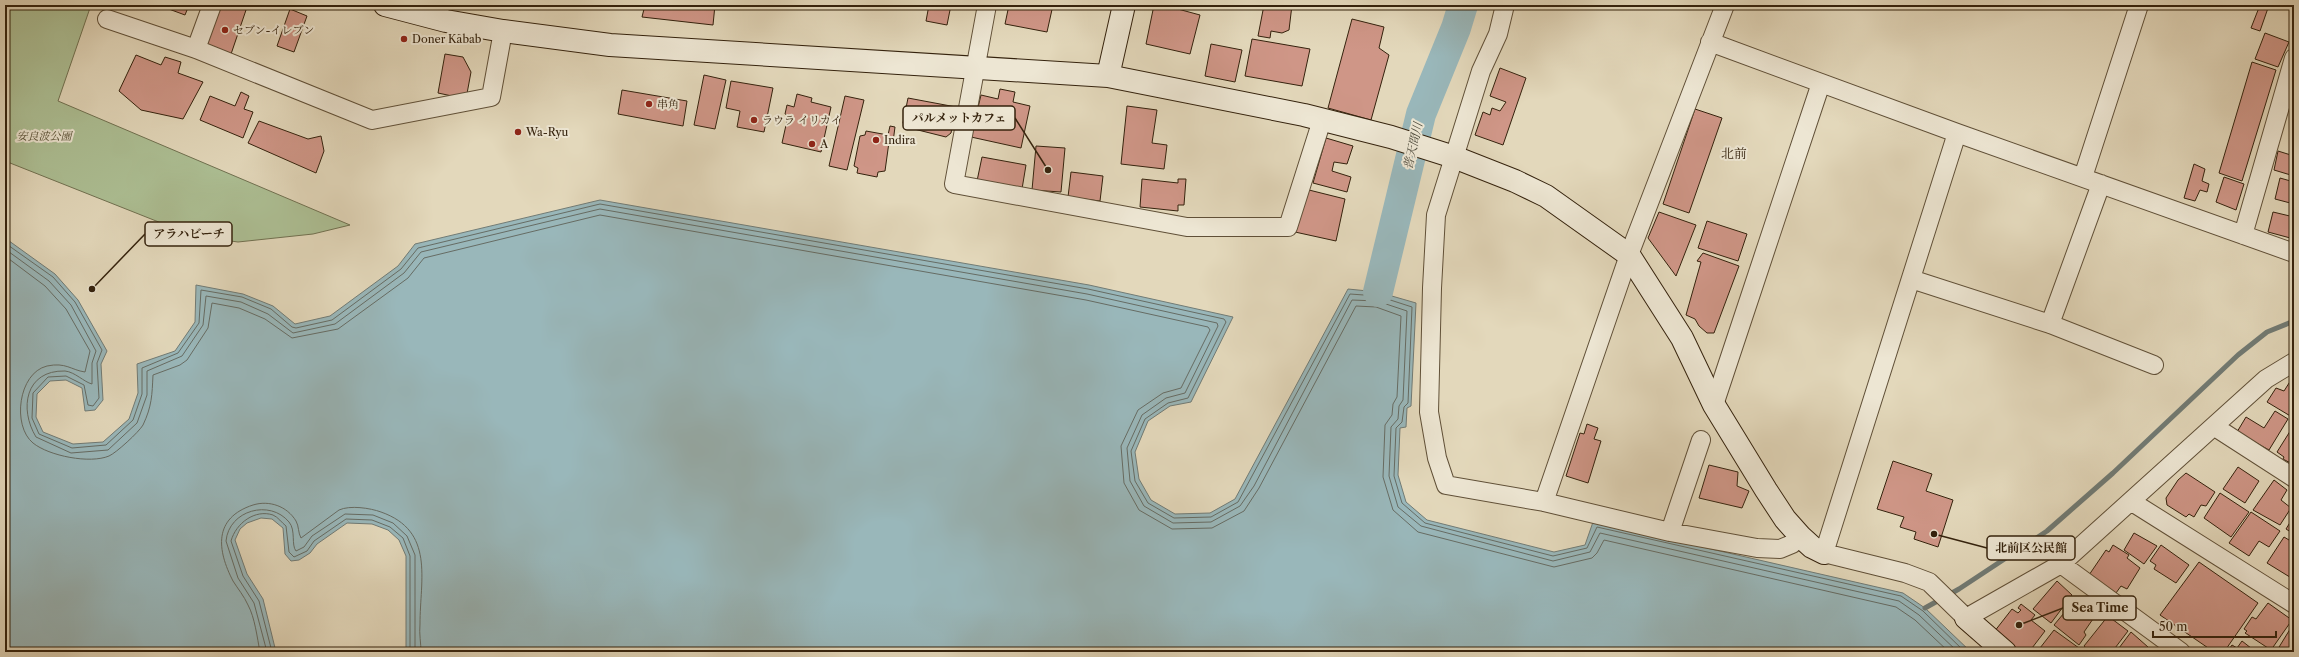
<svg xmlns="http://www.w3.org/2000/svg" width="2299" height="657" font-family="'Libre Caslon Text','Noto Serif JP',serif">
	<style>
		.green { fill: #adc095; stroke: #707151 }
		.water { fill: #99b7ba; stroke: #717b75 }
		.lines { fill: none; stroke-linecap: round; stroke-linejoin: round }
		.shore { stroke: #666c64; stroke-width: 1 }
		.stream { stroke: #717b75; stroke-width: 5 }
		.river { stroke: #99b7ba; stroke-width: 30 }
		.building { fill: #cf9687; stroke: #34220d }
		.street-casing { stroke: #605038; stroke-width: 20 }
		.secondary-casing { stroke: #34220d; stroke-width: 24 }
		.street { stroke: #ede6d3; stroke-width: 18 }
		.secondary { stroke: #ede6d3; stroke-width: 22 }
		.poi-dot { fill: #8f2418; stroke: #ede6d3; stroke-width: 1.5 }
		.labels { text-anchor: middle; stroke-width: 4; stroke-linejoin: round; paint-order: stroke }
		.poi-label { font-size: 11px; fill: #34220d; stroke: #ede6d3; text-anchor: start }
		.park-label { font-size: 11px; font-style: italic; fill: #524a2f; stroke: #ede6d3 }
		.water-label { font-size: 12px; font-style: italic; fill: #524f41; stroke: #ede6d3 }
		.quarter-label { font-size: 13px; fill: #34220d; stroke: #ede6d3 }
		.leader { fill: none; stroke: #34220d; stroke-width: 1.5 }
		.callout-dot { fill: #34220d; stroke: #ede6d3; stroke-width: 1.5 }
		.callout { fill: #ede6d3; stroke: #34220d; stroke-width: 1.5 }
		.callout-label { font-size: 12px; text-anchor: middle; font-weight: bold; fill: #34220d }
	</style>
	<rect width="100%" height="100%" fill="#e3d8bb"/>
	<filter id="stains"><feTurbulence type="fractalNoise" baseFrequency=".005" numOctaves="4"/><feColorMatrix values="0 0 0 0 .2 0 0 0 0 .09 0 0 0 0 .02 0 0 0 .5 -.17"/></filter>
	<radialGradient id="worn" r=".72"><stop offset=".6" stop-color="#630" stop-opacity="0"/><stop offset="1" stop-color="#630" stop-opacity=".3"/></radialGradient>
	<path class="green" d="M5 5H91L58 101 350 225 313 234 238 242 194 236 5 161Z"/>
	<path class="water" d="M600 200 1089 285 1233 317 1191 402 1170 406 1148 421 1135 452 1139 479 1151 500 1175 514 1210 513 1235 499 1348 289 1378 292 1416 303 1411 406 1407 408 1406 427 1400 428 1398 475 1406 502 1427 520 1554 552 1585 545 1593 522 1903 593 1925 608 1971 652H406V556L399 540 388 530 372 524 347 523 317 544 310 553 299 560 291 561 285 554 283 528 272 519 261 518 247 523 240 529 235 540 247 574 263 599 276 652H5V238L55 274 78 300 107 351 101 364 103 400 95 410 85 411 82 388 66 380 50 381 37 394 36 417 43 432 73 444 103 442 129 419 138 393 137 364 175 351 195 322 196 285 243 294 273 306 295 324 330 316 398 266 415 244Z"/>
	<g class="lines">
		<path class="shore" d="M5 243 53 277 75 302 102 350 97 363 99 398 93 406 88 405 84 385 66 376 48 377 33 393 32 418 39 434 72 448 106 445 133 420 142 394V368L178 353 199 323 201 290 242 297 271 309 292 327 296 328 332 320 401 269 418 248 600 204 1088 289 1224 319 1226 322 1188 398 1168 403 1145 419 1131 451 1135 481 1148 503 1174 518 1211 517 1238 502 1350 294 1378 296 1412 307 1408 403 1404 407 1402 422 1396 428 1394 476 1402 503 1425 523 1553 556 1587 548 1597 527 1901 596 1923 611 1965 652
			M5 249 49 281 71 305 96 351 92 363V384C84 382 75 372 65 371 25 370 19 409 36 437L71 453 108 450 137 423 147 395V371L182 356 203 325 206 296 241 302 268 314 293 333 335 324 404 273 421 252 600 209 1087 294 1217 323 1218 326 1185 393 1166 398 1142 415 1127 448 1130 481 1144 506 1173 523 1211 522 1240 506 1254 486 1352 300 1377 301 1407 311 1403 400 1399 406 1398 419 1391 427 1389 476 1398 507 1421 526 1553 561 1590 552 1600 533 1899 601 1919 615 1958 652
			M5 256 45 286 66 309 90 351 85 372C71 370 66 362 47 366 18 373 12 426 33 443 49 456 90 464 109 456 116 453 139 432 143 425 152 406 152 395 153 375L180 365 187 360 208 328 212 303 239 308 265 319 292 338 338 329 408 278 424 258 600 215 1086 300 1208 327 1210 330 1181 388 1163 393 1138 410 1121 446 1124 483 1139 510 1172 529 1212 528 1244 511 1259 488 1356 306 1376 307 1401 316 1397 397 1393 404 1392 415 1385 425 1383 477 1393 510 1418 532 1554 567 1592 558 1597 553 1604 540 1896 607 1915 620 1949 652
			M260 652C257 637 255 618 248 605 244 596 238 589 233 581 217 550 213 518 253 505 269 500 287 506 296 521 299 526 298 533 301 538L339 510C350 505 370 508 381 512 435 531 420 579 420 624 419 634 421 643 421 652
			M267 652 254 603 238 578 226 541C229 510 270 499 289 522 296 530 291 545 296 551L304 547 312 536 345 514 373 515 393 523 407 536 415 555V652
			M272 652 259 601 243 576 231 541C236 523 255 509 273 515 278 517 282 523 286 526L289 552 294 557 307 551 314 541 346 519 372 520 390 527 403 538 410 556V652"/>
		<path class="stream" d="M1925 608 1959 589 2047 531 2113 473 2238 355 2267 332 2294 321"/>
		<path class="river" d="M1378 292 1421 114 1456 28 1463 5"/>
	</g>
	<path class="building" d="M158 5H189L185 15Z
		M220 5H233L246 10 229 60 204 51Z
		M645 5H715L713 25 642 17Z
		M746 5H755V8H746Z
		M929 5H951L947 25 926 21Z
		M1009 5H1053L1047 32 1005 24Z
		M1154 5H1163L1200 15 1190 54 1146 44Z
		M1264 5H1292L1289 30 1282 33 1271 31 1270 38 1258 36Z
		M2260 5 2268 8 2260 31 2251 28Z
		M290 9 307 16 294 52 277 46Z
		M1352 19 1384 27 1379 48 1389 55 1371 120 1328 108Z
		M2265 33 2289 42 2278 67 2255 59Z
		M1252 39 1310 49 1302 86 1245 76Z
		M1211 44 1242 50 1235 82 1205 76Z
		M445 54 463 57 471 72 466 99 438 93Z
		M136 55 161 65 165 57 181 62 178 73 203 82 183 119 141 110 119 91Z
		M2252 62 2276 70 2242 181 2219 173Z
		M1500 68 1526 78 1503 145 1475 135 1483 112 1490 115 1492 108 1500 111 1506 102 1490 96Z
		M704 75 726 80 715 129 694 125Z
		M731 81 773 88 764 132 737 127 740 111 726 108Z
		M1000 89 1015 92 1013 102 1030 106 1021 148 971 137 981 95 998 99Z
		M622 90 687 101 683 126 618 114Z
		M241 92 249 96 244 109 253 112 243 138 200 120 210 96 235 106Z
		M797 94 812 98 811 102 831 107 821 152 782 143 788 116 785 114 787 105 794 107Z
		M845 96 864 100 847 170 829 166Z
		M908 98 956 107 951 133 946 137 906 127 903 123Z
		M1127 106 1157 110 1152 143 1167 145 1164 169 1121 164Z
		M1695 109 1722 118 1689 213 1663 204Z
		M259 121 308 139 321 136 324 151 316 173 248 143Z
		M890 126 895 127 893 142H889L885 171 878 172 877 177 857 173 858 168 854 166 860 136 865 135 866 131 888 135Z
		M1326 138 1353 146 1347 164 1334 162 1332 171 1351 177 1347 192 1313 183Z
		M1036 146 1065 148 1061 192 1032 190Z
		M2278 151 2294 156V176L2274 170Z
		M982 157 1026 165 1022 189 977 181Z
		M2194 164 2205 169 2202 181 2209 184 2207 192 2200 190 2195 201 2184 198Z
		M1071 172 1103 176 1100 201 1068 197Z
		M2224 177 2244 184 2236 210 2216 202Z
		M2280 178 2294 182V204L2275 199Z
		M1142 179 1178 183V179H1186L1184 205H1178V211L1140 207Z
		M1305 189 1345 199 1336 241 1295 232Z
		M1659 212 1696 225 1676 276 1648 238Z
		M2273 212 2294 217V239L2268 232Z
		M1707 221 1747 234 1738 261 1698 248Z
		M1703 253 1739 266 1714 333H1707L1699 326 1695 319 1686 315 1701 262 1697 261Z
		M2291 380H2294V413L2292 417 2267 402 2276 388 2284 391Z
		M2275 411 2288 419 2269 450 2237 432 2246 417 2264 428Z
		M1587 424 1598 428 1594 439 1601 441 1588 483 1566 476 1580 433 1584 434Z
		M2294 425V465L2283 459 2284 457 2277 452Z
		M1893 461 1932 474 1926 491 1953 500 1938 547 1914 539 1916 532 1900 527 1904 517 1877 509Z
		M1709 465 1738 472 1737 486 1749 491 1742 508 1699 498Z
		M2238 467 2259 481 2245 503 2223 489Z
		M2186 473 2215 492 2206 506 2201 505 2194 517 2189 514 2186 517 2167 505 2166 498 2178 480Z
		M2274 480 2287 490 2281 500 2291 508 2280 525 2253 510Z
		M2220 493 2249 512 2231 537 2204 518Z
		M2251 512 2280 531 2269 547 2259 541 2249 556 2229 543Z
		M2294 516V534L2286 529Z
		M2134 533 2157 546 2144 564 2124 550Z
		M2284 537 2294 543 2293 579 2267 563Z
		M2113 545 2129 555 2127 558 2140 568 2127 589 2121 586 2116 593 2089 575 2106 550 2109 552Z
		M2161 545 2189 565 2176 583 2154 569 2156 565 2150 561Z
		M2199 562 2258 603 2224 652H2214L2160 615Z
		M2057 581 2072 595 2051 623 2033 609Z
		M2074 601 2095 616 2084 632 2086 635 2079 645 2054 625Z
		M2268 603 2292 620 2271 650 2245 633 2247 631 2244 629 2252 617 2256 619Z
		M2021 604 2035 615 2031 620 2045 631 2029 652H2020L1994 632 2012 609 2018 613 2021 610 2018 608Z
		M2108 616 2128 631 2112 652H2091L2084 646Z
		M2292 626 2294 627V652H2276Z
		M2054 630 2079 648 2076 652H2044L2040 648Z
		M2131 632 2148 647 2144 652H2116Z
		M2242 641 2256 652H2227L2232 645 2237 648Z"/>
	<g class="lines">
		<g class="street-casing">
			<path id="street" d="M987 5 954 184 1187 227H1288L1322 120
				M1505 5 1498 34 1481 71 1436 215 1432 288 1429 412 1437 458 1446 485 1544 502 1670 532 1757 548 1780 549 1792 544 1801 537
				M107 19 196 49 372 120 491 97 503 31
				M1710 42 1957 133 2294 253
				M196 49 212 5
				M1957 133 1824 553 1905 573 1929 582 1966 618 2061 564 2266 379 2294 362
				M2083 177 2139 5
				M2243 235 2294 58
				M1911 279 2050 324 2154 365
				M2050 324 2101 184
				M1714 405 1821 83
				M2215 427 2294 478
				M1544 502 1629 255 1725 5
				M2132 502 2294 604
				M1670 532 1701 440
				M2061 564 2181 652"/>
		</g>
		<g class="secondary-casing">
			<path id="secondary" d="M385 5 446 21 503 31 610 45 1108 76 1304 115 1391 137 1454 157 1515 181 1546 196 1629 255 1682 338 1714 405 1766 490 1785 519 1801 537 1812 547 1824 553
				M1108 76 1124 5
				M1966 618 2005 652"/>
		</g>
		<use href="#street" class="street"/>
		<use href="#secondary" class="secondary"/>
	</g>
	<g class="poi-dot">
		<circle cx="225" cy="30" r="4"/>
		<circle cx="404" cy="39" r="4"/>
		<circle cx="649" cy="104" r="4"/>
		<circle cx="754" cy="120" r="4"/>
		<circle cx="518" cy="132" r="4"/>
		<circle cx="876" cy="140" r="4"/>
		<circle cx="812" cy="144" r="4"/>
	</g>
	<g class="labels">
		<g class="poi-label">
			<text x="233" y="34">セブン-イレブン</text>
			<text x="412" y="43">Doner Kabab</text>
			<text x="657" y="108">串角</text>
			<text x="762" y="124">ラウラ イリカイ</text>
			<text x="526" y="136">Wa-Ryu</text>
			<text x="884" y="144">Indira</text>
			<text x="820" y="148">A</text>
		</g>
		<g class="park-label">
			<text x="44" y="140">安良波公園</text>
		</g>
		<g class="water-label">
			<text transform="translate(1413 146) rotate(-77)" y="4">普天間川</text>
		</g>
		<g class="quarter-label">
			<text x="1734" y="158">北前</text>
		</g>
	</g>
	<path class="leader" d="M1048 170L1015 118M92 289L145 234M1934 534L1987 548M2019 625L2063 608"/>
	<g class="callout-dot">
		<circle cx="1048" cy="170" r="4"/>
		<circle cx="92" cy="289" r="4"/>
		<circle cx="1934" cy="534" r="4"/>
		<circle cx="2019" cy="625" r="4"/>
	</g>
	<g class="callout">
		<rect x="903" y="106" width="112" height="24" rx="4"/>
		<rect x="145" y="222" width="87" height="24" rx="4"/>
		<rect x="1987" y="536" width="88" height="24" rx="4"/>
		<rect x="2063" y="596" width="73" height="24" rx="4"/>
	</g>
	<g class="callout-label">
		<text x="959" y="122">パルメットカフェ</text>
		<text x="189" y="238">アラハビーチ</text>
		<text x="2031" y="552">北前区公民館</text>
		<text x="2100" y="612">Sea Time</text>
	</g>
	<rect width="2299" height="657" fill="none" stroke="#e3d8bb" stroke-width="20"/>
	<rect x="6" y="6" width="2287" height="645" fill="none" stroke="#34220d" stroke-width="2"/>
	<rect x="10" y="10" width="2279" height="637" fill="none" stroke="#34220d"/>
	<path d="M2153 631v6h123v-6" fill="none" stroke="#34220d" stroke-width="2"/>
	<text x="2159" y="631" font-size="12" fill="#34220d" stroke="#ede6d3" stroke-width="3" paint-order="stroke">50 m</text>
	<rect width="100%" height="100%" filter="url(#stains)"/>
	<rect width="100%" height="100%" fill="url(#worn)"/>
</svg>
